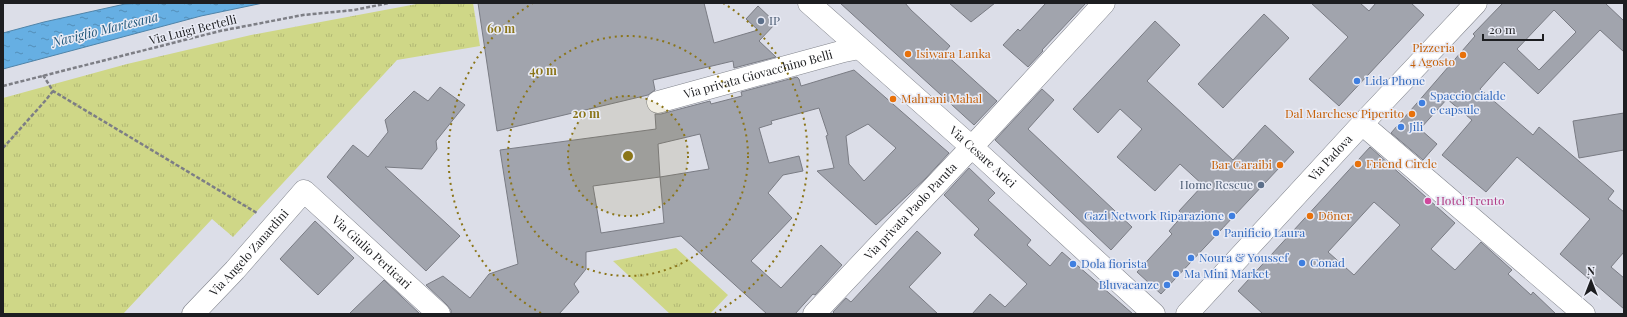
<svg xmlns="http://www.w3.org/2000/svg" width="1627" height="317" font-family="'Playfair Display',serif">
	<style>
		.park { fill: url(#park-tufts) }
		.water { fill: url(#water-ripples); stroke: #5084a9 }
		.building { fill: #a1a4ad; stroke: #7a7c84; fill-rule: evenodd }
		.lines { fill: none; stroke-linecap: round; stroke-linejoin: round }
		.minor-casing { stroke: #81848c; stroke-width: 23 }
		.path { stroke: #7d7e85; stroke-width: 2.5; stroke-dasharray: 4 2; stroke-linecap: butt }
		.minor { stroke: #fff; stroke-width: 22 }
		.ring { fill: none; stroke: #8b7518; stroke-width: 2; stroke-dasharray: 2 4 }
		.service-dot { fill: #5c6f8a; stroke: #e9ebf5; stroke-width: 1.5 }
		.food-dot { fill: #e8710a; stroke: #e9ebf5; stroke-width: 1.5 }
		.shop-dot { fill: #3f7fe0; stroke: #e9ebf5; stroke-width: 1.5 }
		.hotel-dot { fill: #d1479c; stroke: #e9ebf5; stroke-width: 1.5 }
		.labels { text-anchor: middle; stroke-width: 3; stroke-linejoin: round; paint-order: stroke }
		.service-label { font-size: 12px; fill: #4e5e75; stroke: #e9ebf5; text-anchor: start }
		.street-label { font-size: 12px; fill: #1d1e21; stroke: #e9ebf5 }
		.food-label { font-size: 12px; fill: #c56008; stroke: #e9ebf5; text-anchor: start }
		.shop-label { font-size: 12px; fill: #366cbe; stroke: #e9ebf5; text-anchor: start }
		.hotel-label { font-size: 12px; fill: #b23c85; stroke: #e9ebf5; text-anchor: start }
		.water-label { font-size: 13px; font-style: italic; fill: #245a7d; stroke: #e9ebf5 }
		.centre { fill: #8b7518; stroke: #e9ebf5; stroke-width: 2 }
		.ring-label { font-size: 12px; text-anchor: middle; font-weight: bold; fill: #8b7518; stroke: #e9ebf5; stroke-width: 3; stroke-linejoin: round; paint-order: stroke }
	</style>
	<defs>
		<pattern id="park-tufts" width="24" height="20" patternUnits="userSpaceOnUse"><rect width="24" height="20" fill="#cfd787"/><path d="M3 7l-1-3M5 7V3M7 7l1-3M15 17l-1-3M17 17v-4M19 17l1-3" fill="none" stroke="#b1b874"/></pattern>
		<pattern id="water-ripples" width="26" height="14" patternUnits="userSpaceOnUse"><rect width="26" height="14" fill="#66afe3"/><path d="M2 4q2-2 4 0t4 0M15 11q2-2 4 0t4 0" fill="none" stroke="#538eb8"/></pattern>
	</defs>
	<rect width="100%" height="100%" fill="#dcdee8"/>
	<path class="park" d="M422 3H473L480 46 397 60 233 237 212 219 123 314H3V98L127 64 251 35Z
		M676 248 728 295 710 314H670L613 261Z"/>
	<path class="water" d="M148 3H263L201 16 3 69V33L44 22 125 4Z"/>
	<path class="building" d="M478 3H704L714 43 758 30 746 19 758 6 776 23 759 41 776 57 734 68 733 61 653 80 655 90 648 95 497 131Z
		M840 3H905L911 10 950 46 944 53 997 101 974 125Z
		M949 3H995L971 22Z
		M1046 3H1086L1042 50 1043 51 1028 67 1003 45 1018 29 1020 31Z
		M1311 3H1360L1369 11 1376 3H1411L1424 15 1339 106 1309 79 1348 37Z
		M1503 3H1605L1624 21V52L1600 30 1538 94 1504 62 1480 89 1533 135 1539 127 1614 191 1608 199 1624 212V252L1611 267 1624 278V309L1560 254 1590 219 1517 157 1486 192 1442 155 1472 120 1447 99 1420 129 1437 144 1423 160 1391 133 1475 36 1473 34ZM1554 10 1576 32 1539 70 1517 49Z
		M1264 14 1289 38 1223 108 1198 84Z
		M1155 21 1180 45 1147 81 1233 160 1265 125 1294 152 1161 294 1137 272 1172 234 1169 231 1183 215 1179 211 1203 185 1180 164 1155 191 1117 157 1142 129 1120 109 1098 133 1073 109Z
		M854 70 949 153 926 178 876 225 817 171 834 168 826 136 828 135 819 108 771 121 772 124 759 128 769 163 799 156 803 171 783 175 768 193 792 218 751 261 781 288 821 245 842 265 815 295 813 294 795 314H767L681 236 586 252V269L574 284 579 292 559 314H451V310L447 305 426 285 443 276 470 298 489 274 518 264 500 150 656 129 655 114H661L710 101 711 104 742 96 741 92 797 77 799 79 801 86ZM868 124 896 148 864 181 849 164 846 136ZM700 134 709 169 660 177 658 144ZM660 177 664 223 601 233 593 186Z
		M440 87 465 105 436 141 437 149 422 169 385 167 460 236 426 271 327 177 353 145 368 157 388 132 385 120 414 91 428 101Z
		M1042 89 1054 100 1028 129 1132 227 1111 250 995 140Z
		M1624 113V150L1579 158 1573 121Z
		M1370 147 1455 223 1431 249 1455 270 1481 242 1512 270 1508 274 1531 295 1533 292 1556 314H1263L1238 291ZM1374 202 1400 225 1354 275 1328 252Z
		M969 168 995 193 988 200 1031 240 1027 245 1050 266 1062 252 1133 314H972L990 294 1005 307 1027 284 974 235 979 229 944 195Z
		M315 221 354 258 318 295 280 259Z
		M917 231 941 253 909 287 938 314H835L833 312 846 298 851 302Z
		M384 280 420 314H349Z"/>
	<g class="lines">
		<g class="minor-casing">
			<g id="minor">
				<path id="s1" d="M809 3 984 158 1154 314"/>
				<path id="s2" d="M658 102 844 51 859 48"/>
				<path d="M1362 124 1584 314"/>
				<path id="s3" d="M193 314 235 270 304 191 439 314"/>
				<path id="s4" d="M814 314 982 136 1104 3"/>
				<path id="s5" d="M1187 314 1362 124 1476 3"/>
			</g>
		</g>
		<path class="path" d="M43 75 53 91 257 213
			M3 86 220 31 303 15 354 10 389 3
			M3 148 45 101 53 91"/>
		<use href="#minor" class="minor"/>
	</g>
	<circle cx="628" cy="156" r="60" fill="#8b7518" fill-opacity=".12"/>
	<g class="ring">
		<circle cx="628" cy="156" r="60"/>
		<circle cx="628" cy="156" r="120"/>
		<path d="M541 313A180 180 0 0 1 533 3M723 3A180 180 0 0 1 715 313"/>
	</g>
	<g class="service-dot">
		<circle cx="761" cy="21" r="4"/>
		<circle cx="1261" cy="185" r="4"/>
	</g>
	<g class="food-dot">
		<circle cx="908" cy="54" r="4"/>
		<circle cx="1463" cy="55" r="4"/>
		<circle cx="893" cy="99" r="4"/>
		<circle cx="1412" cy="114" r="4"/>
		<circle cx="1358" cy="164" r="4"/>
		<circle cx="1280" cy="165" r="4"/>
		<circle cx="1310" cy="216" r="4"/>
	</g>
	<g class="shop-dot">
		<circle cx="1357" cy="81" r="4"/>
		<circle cx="1422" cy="103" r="4"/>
		<circle cx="1401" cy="127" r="4"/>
		<circle cx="1232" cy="216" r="4"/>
		<circle cx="1216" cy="233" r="4"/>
		<circle cx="1191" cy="258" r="4"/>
		<circle cx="1302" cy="263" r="4"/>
		<circle cx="1073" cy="264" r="4"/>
		<circle cx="1176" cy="274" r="4"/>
		<circle cx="1167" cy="285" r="4"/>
	</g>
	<circle class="hotel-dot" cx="1428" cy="201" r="4"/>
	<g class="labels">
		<g class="service-label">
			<text x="769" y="25">IP</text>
			<text x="1253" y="189" text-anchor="end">Home Rescue</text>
		</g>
		<g class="street-label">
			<text transform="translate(193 30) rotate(-14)" y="4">Via Luigi Bertelli</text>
			<text dy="4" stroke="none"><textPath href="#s2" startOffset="104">Via privata Giovacchino Belli</textPath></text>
			<text dy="4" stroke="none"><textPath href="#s1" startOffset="232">Via Cesare Arici</textPath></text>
			<text dy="4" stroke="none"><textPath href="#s5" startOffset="212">Via Padova</textPath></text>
			<text dy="4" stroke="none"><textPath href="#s4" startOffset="141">Via privata Paolo Paruta</textPath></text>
			<text dy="4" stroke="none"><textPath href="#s3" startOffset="83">Via Angelo Zanardini</textPath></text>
			<text dy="4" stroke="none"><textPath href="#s3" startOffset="257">Via Giulio Perticari</textPath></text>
		</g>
		<g class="food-label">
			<text x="1455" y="52" text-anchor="end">Pizzeria<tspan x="1455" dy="14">4 Agosto</tspan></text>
			<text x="916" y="58">Isiwara Lanka</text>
			<text x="901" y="103">Mahrani Mahal</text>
			<text x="1404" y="118" text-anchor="end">Dal Marchese Piperito</text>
			<text x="1366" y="168">Friend Circle</text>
			<text x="1272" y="169" text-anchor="end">Bar Caraibi</text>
			<text x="1318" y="220">Döner</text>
		</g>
		<g class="shop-label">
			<text x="1365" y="85">Lida Phone</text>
			<text x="1430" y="100">Spaccio cialde<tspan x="1430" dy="14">e capsule</tspan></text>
			<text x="1409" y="131">Jili</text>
			<text x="1224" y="220" text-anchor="end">Gazi Network Riparazione</text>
			<text x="1224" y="237">Panificio Laura</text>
			<text x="1199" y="262">Noura &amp; Youssef</text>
			<text x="1310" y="267">Conad</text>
			<text x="1081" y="268">Dola fiorista</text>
			<text x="1184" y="278">Ma Mini Market</text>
			<text x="1159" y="289" text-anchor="end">Bluvacanze</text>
		</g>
		<g class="hotel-label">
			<text x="1436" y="205">Hotel Trento</text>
		</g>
		<g class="water-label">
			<text transform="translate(105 29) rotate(-14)" y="5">Naviglio Martesana</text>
		</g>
	</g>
	<circle cx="628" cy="156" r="6" class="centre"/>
	<g class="ring-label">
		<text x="501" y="33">60 m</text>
		<text x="543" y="75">40 m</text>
		<text x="586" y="118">20 m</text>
	</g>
	<rect width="1627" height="317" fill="none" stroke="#1d1e21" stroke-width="8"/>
	<g transform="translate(1591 281)" stroke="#e9ebf5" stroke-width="3" paint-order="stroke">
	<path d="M0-3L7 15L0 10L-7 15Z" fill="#1d1e21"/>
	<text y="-6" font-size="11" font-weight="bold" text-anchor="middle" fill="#1d1e21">N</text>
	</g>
	<path d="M1483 34v6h60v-6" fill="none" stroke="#1d1e21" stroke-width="2"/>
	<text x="1489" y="34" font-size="12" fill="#1d1e21" stroke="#e9ebf5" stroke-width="3" paint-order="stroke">20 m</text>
</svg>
